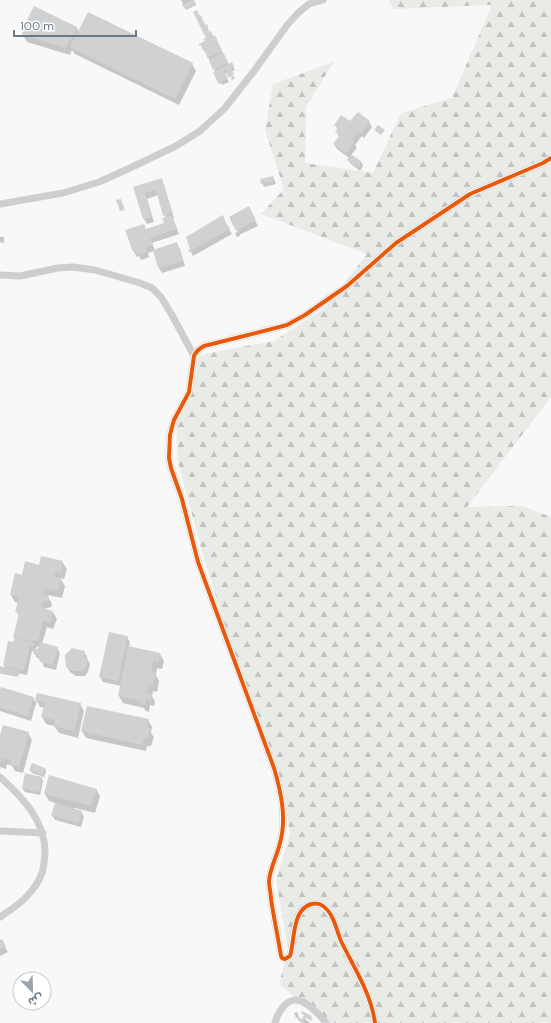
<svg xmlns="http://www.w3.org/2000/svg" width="551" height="1023" font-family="'DM Sans','Noto Sans Arabic',sans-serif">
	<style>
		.forest { fill: url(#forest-firs) }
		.shadow { fill: #0003; fill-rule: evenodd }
		.building { fill: #cfd1d2 }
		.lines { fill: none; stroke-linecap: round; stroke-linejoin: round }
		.street { stroke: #cdcecf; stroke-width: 7 }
		.cycleway-casing { stroke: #fff; stroke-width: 6 }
		.cycleway { stroke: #e8590c; stroke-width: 4 }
	</style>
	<defs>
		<pattern id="forest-firs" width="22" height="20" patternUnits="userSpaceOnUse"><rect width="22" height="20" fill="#e8ebe6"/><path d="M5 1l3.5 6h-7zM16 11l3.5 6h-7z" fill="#c0c3c0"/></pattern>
	</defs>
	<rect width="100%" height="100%" fill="#f8f8f8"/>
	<path class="forest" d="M389 0H551V397L467 507 523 506 551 517V1023H326L279 984 288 949 276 880 290 834 283 791 234 654 203 555 178 462 176 424 192 393 199 355 274 341 325 308 367 254 261 214 284 189 265 130 273 84 334 62 306 107 305 163 373 173 401 113 452 98 492 5 393 9Z"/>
	<path class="shadow" d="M181 0H193L196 5 186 10Z
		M206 25 209 31H208L209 33H211L213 37H214L229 65 231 63 235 70 225 74 229 82 222 85 221 83 219 84 215 77 216 72 204 50 207 42 205 26Z
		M76 27 79 32 192 64 196 71 179 105 75 54 72 50 70 55 27 42 23 35Z
		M234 76 235 78 232 80 231 78Z
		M369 122 372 127 364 138 362 136 355 145 357 148 351 155 362 163 363 166 360 171 350 163 348 160 349 158 337 149 334 144 339 137 337 132 338 130 335 125 351 123Z
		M273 177 276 184 264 187 261 180Z
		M161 180 164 185 174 218 173 219 179 234 152 243 155 250 177 244 180 249 185 266 162 273 159 268 154 251 148 253 149 257 141 260 139 256 137 257 134 252 146 230 165 224 166 218 158 195 147 199 154 222 147 224 144 219 135 187Z
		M248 208 258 226 239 235 240 236 237 237 235 233 238 232 230 217Z
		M227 227 232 234 193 256 190 250Z
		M0 237H4V243L0 242Z
		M62 562 67 569 64 579 60 578 65 586 62 598 48 595V597L52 604 51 607 44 609 53 612 57 619 53 629 47 627 42 644 57 648 60 653 56 670 44 667 41 659 37 658 34 653 35 651H32L27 675 7 671 4 665 16 640 14 638 19 616 17 612 18 603 15 602 11 595 15 574 23 576 40 566ZM37 646 39 647V650L36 649Z
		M110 633 127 637 130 642 129 647 160 654 164 661 162 669 157 668 156 675 159 681 157 692 153 691 152 696 155 702 154 706 150 705 149 712 146 711 144 708 123 703 119 696 121 686 103 682 100 677Z
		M84 652 87 657V659L90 664 88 672 85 676H76L70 672 67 667Z
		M0 689 1 690 33 698 36 702 38 694 80 704 84 711 78 738 59 733 54 726 46 724 42 717 45 708 40 707 37 701 31 721 0 711Z
		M148 720 152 727 151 733 154 737 151 746H147L146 751 86 738 82 731Z
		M28 733 32 740 23 773 15 771 12 766 7 764 6 769 0 767V739Z
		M45 768 46 772 44 777 32 773 30 770Z
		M42 778 43 781 40 795 25 792 23 789Z
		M96 789 100 796 95 813 75 808 74 809 81 811 84 817 81 827 55 820 52 815 56 803 49 801 45 794Z
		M0 940 1 941 8 952 0 956Z
		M297 1012 299 1017 296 1018 294 1013Z
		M302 1013 311 1017 312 1018 310 1020 305 1017 304 1018 310 1023H303L299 1021 298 1019 303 1020 305 1016Z"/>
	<path class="building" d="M192 0H194L196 4 185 9 182 5Z
		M34 6 77 27 66 48 22 35 24 26Z
		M197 10 200 16 201 15 205 25 207 24 208 27 207 28 209 32 211 31 213 35 209 36 210 38 215 35 222 51 207 58 205 50 203 51 201 45 199 46V44L205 41 203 39 206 38 193 12Z
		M88 12 193 63 175 99 70 47Z
		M223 52 228 62 226 63 213 70 209 60Z
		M232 62 234 66 231 68 234 75 229 78 225 70 224 71 228 78 220 83 219 80 217 81 213 72Z
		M358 112 370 121 361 133 359 132 352 140 355 142 346 153 333 144 340 135 335 132 338 128 334 125 341 115 350 121Z
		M378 125 385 130 381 135 374 130Z
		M351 154 362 162 358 168 347 160Z
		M273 176 275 181 261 184 260 179Z
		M162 178 172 213 163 216 156 190 145 193 151 217 143 219 133 187Z
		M121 199 125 210 120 211 116 200Z
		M249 206 256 220 236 231 229 217Z
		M172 215 177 229 150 238 153 245 146 248 147 252 137 255 136 251 133 252 125 230 144 224 146 229 164 223 162 218Z
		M223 215 226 223 230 229 189 252 188 250 190 249 186 237Z
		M177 242 183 261 158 268 153 250Z
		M41 556 63 561 61 572 55 571 54 577 61 578 58 591 45 588 43 595 49 596 48 600 41 602 42 608 53 611 50 623 43 621 38 641 33 640 32 642 13 638 19 613 15 612 19 597 10 595 15 573 22 575 25 561 39 565Z
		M109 632 128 636 118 681 99 677Z
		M14 639 34 643 33 647 30 646 24 670 3 666 8 641 13 642Z
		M40 642 58 647 53 665 40 662 38 655 33 653 34 648 38 649Z
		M128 646 160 653 159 662 153 661 151 672 156 673 153 685 149 684 147 693 152 694 151 700 146 699 145 705 141 704V701L118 696Z
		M72 648 85 651 83 657 88 658 86 667 82 671H73L66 667 65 655Z
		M1 687 34 697 28 716 0 708V690Z
		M37 693 81 703 74 731 54 726 55 720 41 717 45 702 35 700Z
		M87 706 149 719 147 728 150 729 148 739H144L142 745 81 731Z
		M3 725 29 732 19 767 10 764 11 760 3 758 2 762H0V735Z
		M32 763 45 768 43 775 29 770Z
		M25 773 42 777 39 792 22 789Z
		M49 775 97 789 91 806 44 794Z
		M55 803 82 811 78 823 51 815Z
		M2 939 6 946 0 949V940Z
		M302 1011 312 1016 310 1018 313 1020 312 1021 305 1017 306 1018 303 1023 297 1019 298 1017 302 1019 304 1015 301 1013Z"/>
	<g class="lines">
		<path class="street" d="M0 204 63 193 99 182 130 168 176 146 200 131 225 108 254 71 288 24 298 13 309 4 323 0
			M0 275 20 276 58 268 73 267 95 270 140 283 152 288 161 297 172 315 194 356
			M0 670 16 673
			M0 777C23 798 46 821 45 855 44 860 44 867 42 873 39 881 33 890 27 896 19 905 9 911 0 917
			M0 831 43 833
			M275 1023C278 1012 288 994 303 1002 311 1006 321 1016 326 1023
			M375 1023C371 993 354 968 341 941 336 929 334 914 323 906 317 901 308 904 303 909 293 919 294 943 290 956L285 959 282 958 281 956C278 937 274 919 271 899 271 893 269 887 269 881 270 868 277 856 280 843 287 818 281 792 274 768L198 562 182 499 171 468 169 458 170 435 172 427 174 420 189 392 194 356C196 351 199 349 204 346L248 335 287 325 305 315 347 286 396 243 470 194 543 163 551 158"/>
		<g class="cycleway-casing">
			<path id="cycleway" d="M375 1023C371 993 354 968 341 941 336 929 334 914 323 906 317 901 308 904 303 909 293 919 294 943 290 956L285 959 282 958 281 956C278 937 274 919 271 899 271 893 269 887 269 881 270 868 277 856 280 843 287 818 281 792 274 768L198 562 182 499 171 468 169 458 170 435 172 427 174 420 189 392 194 356C196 351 199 349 204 346L248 335 287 325 305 315 347 286 396 243 470 194 543 163 551 158"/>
		</g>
		<use href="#cycleway" class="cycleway"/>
	</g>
	<g transform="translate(32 991) rotate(157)"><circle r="19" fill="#ffffff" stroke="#c3c9cf"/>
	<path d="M0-3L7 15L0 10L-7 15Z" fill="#9ba5af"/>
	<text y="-6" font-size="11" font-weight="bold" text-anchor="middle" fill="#697887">ش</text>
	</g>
	<path d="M14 30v6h122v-6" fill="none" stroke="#697887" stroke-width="2"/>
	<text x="20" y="30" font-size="12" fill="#697887" stroke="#ffffff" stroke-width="3" paint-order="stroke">100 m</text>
</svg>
